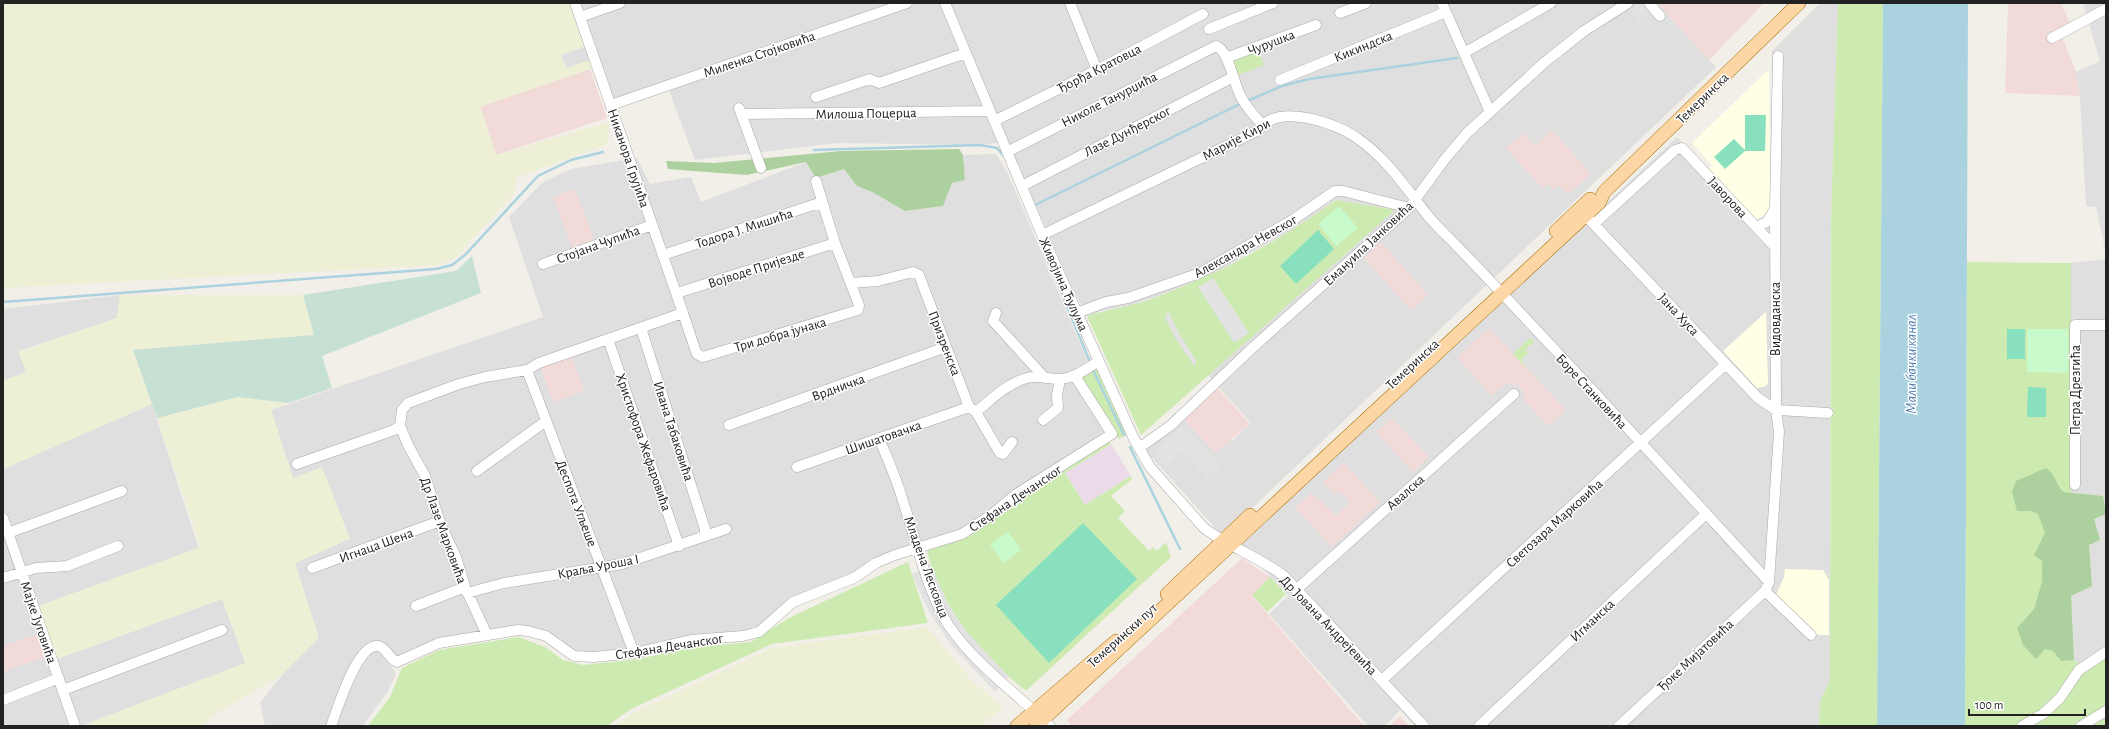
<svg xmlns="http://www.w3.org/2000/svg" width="2109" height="729" font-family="'Alegreya Sans',sans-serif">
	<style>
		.residential { fill: #e0dfdf }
		.commercial { fill: #f2dad9 }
		.industrial { fill: #ebdbe8 }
		.education { fill: #ffffe5 }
		.farmland { fill: #eef0d5 }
		.grass { fill: #cdebb0 }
		.forest { fill: #add19e }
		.wetland { fill: #c6e0d4 }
		.park { fill: #c8facc }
		.pitch { fill: #88e0be }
		.parking { fill: #e2e2e2 }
		.water { fill: #aad3df }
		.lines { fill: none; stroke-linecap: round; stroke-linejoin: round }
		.stream { stroke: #aad3df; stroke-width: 2.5 }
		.minor-casing { stroke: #a9a9a9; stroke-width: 11 }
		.major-casing { stroke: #a06b00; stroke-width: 14 }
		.minor { stroke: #fff; stroke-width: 10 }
		.major { stroke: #fcd6a4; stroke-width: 13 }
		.labels { text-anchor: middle; stroke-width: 3; stroke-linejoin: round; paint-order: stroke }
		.street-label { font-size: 14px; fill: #222; stroke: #fff }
		.water-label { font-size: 15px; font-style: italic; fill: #4a7aab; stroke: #fff }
	</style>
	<rect width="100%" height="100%" fill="#f2efe9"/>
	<path class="residential" d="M569 3H1657L1716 67 1229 530 1219 532 1145 450 1183 418 1233 440 1251 423 1208 375 1394 210 1336 200 1303 224 1201 280 1128 307 1101 311 1087 316 1069 281 1006 138 997 143 974 145 837 143 695 160 668 88 608 109 593 68H566L561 55 584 47Z
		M1820 3H1838L1831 219 1830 681 1820 701 1819 726H1415L1400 710 1385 726H1368L1269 614 1288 596 1241 545 1677 137 1757 223 1765 220 1772 207V51Z
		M2083 3H2106V254L2096 207 2086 206 2080 96 2076 72 2100 61Z
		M996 154 1009 176 1088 362 1074 372 1112 430 964 529 860 569 758 627 744 632 635 649 586 653 572 651 561 640 537 628 520 626 400 656 395 657 382 653 396 674 387 693 362 726H265L260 703 282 675 318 638 295 563 293 478 271 410 543 317 509 217 543 182 571 169 637 158 650 184 691 177 701 202 806 162 817 178 844 169 857 186 872 192 906 211 943 206 952 183 965 180 963 155Z
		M2106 259V512L2103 496 2071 493V263Z
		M120 295 117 318 19 351 26 372 3 381V309Z
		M152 404 199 549 38 606 3 506V469Z
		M2106 514V656L2086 669 2074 660 2071 596 2092 586 2089 544 2100 540 2094 519Z
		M3 527 74 726H3Z
		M222 599 246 663 81 726 57 659Z"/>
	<path class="commercial" d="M1657 3H1764L1709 60Z
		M2008 3H2061L2070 23 2063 38 2076 72 2080 96 2005 93Z
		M590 69 607 118 496 155 480 106Z
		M1552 130 1591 174 1568 194 1559 185 1553 190 1548 184 1542 188 1506 148 1523 133 1535 146Z
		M575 189 594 240 572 248 553 197Z
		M1381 242 1428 295 1411 310 1364 258Z
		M1489 328 1566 410 1548 426 1521 397 1525 393 1516 383 1512 386 1508 382 1492 396 1457 357Z
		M571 355 584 391 553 402 540 366Z
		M1217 387 1250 424 1215 453 1183 418Z
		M1392 418 1429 457 1413 472 1376 432Z
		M1344 463 1380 502 1332 547 1295 507 1312 493 1336 516 1350 503 1339 491 1335 495 1323 482Z
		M1242 558 1270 577 1252 596 1364 726H1071L1067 720Z
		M41 633 49 655 3 672V646Z
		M1400 716 1409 726H1390Z"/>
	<path class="industrial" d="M1111 444 1131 476 1085 505 1065 473Z"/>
	<path class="education" d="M1769 69 1770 207 1765 215 1756 219 1708 169 1712 165 1692 143Z
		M1766 312 1768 383 1766 386 1757 388 1723 351Z
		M1785 569 1823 570 1829 580V635H1814L1776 595 1784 577Z"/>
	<path class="farmland" d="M3 3H569L584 47 561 55 566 68 590 60 593 68 480 107 496 155 609 122 608 144 517 177 514 194 455 258 437 265 3 288Z
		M120 295H303L314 335 133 350 152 404 3 469V381L26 372 19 352 117 318Z
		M238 397 288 403 271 410 293 478 322 467 350 539 295 563 319 638 282 675 217 713 202 726H81L245 663 222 599 57 659 38 606 201 547 157 418Z
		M927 627 973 682 1003 707 981 726H614L634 713 772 648Z"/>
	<path class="grass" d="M1838 3H1883L1877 726H1819L1820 701 1830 681 1831 219Z
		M1258 50 1264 65 1238 75 1233 59Z
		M1336 200 1395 210 1141 435 1087 316C1108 309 1130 307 1151 299 1217 275 1279 241 1336 200Z
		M1967 262 2071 263V493L2103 496 2106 514 2094 519 2100 540 2089 545 2092 586 2071 596 2074 660 2086 669 2106 656V726H1965Z
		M1530 338 1534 342 1525 350 1528 353 1521 360 1525 365 1524 366 1513 354Z
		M1096 366 1127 434 1119 439 1082 380V376Z
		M1109 441 1111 444 1065 473 1085 505 1131 476 1132 479 1111 496 1125 511 1118 518 1149 551 1153 547 1157 551 1166 542 1171 557 1028 689 1025 690 1009 677 967 633 948 604 931 566 927 551 966 537 976 532 1019 497Z
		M908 562 928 623 772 644 631 709 607 726H368L390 697 402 668 439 650 519 637 545 647 563 660 583 665 639 659 688 648 751 642 789 618Z
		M1270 577 1286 594 1267 612 1252 595Z"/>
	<path class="forest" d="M959 149 963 155 965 180 952 183 943 206 905 211 872 192 857 186 844 169 816 178 806 162 747 175 668 169 666 161 714 163 841 151Z
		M2046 468C2055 474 2056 484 2063 492L2103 496 2106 514 2094 519 2100 540 2089 545 2092 586 2071 596 2074 660 2061 661 2053 651 2045 649 2036 659 2023 645 2017 628 2034 609 2042 582V561L2034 555 2045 533 2038 514 2030 511H2017L2012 492 2016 481Z"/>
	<path class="wetland" d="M472 256 481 293 322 356 332 388 288 403 238 397 157 418 133 350 314 335 303 295 456 271Z"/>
	<path class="park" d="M1339 206 1358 228 1336 246 1318 224Z
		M2027 329H2068V373L2027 372Z
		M1008 532 1021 550 1004 563 990 545Z"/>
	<path class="pitch" d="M1745 115H1766L1765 151H1745L1725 169 1714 157 1734 139 1745 150Z
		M1318 230 1334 249 1296 284 1280 266Z
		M2007 329H2025V359H2007Z
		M2028 387 2046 388V417H2027Z
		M1083 523 1137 579 1049 663 996 605Z"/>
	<path class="parking" d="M1637 3H1655L1651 12 1639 22 1629 9Z
		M1213 278 1249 333 1234 343 1198 287Z
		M1168 311 1180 335 1196 360 1195 367 1175 338 1165 317Z
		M1184 425 1221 466 1207 479 1183 451 1166 466 1154 452Z
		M931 566 948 604 965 630 1009 677 995 692 951 645 930 614 912 574Z"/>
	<path class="water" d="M1883 3H1968L1965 726H1877Z"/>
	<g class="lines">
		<path class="stream" d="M1247 101 1282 86 1309 79 1457 58
			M814 150 980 145 997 148 1003 155
			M1035 205 1242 103
			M1043 250 1062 293
			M1064 299 1090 362
			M3 302 436 269 452 265 465 255 538 176 571 160 603 152
			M1094 372 1124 435
			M1130 447 1180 549"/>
		<g class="minor-casing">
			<path id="minor" d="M945 3 1042 235 1134 439 1150 467 1204 528C1229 547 1259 557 1284 576L1424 726
				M1070 3 1097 70
				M1442 3 1490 112
				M1649 3 1660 16
				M1340 13 1366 3
				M580 17 620 3
				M1209 29 1273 3
				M2052 38 2106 9
				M1464 53 1551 3
				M1226 58 1316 25
				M1280 80 1446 12
				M816 97 870 79 879 83 966 53
				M611 105 907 3
				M739 108 761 168
				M741 114 990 111
				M994 121 1097 70 1203 14
				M1007 152 1216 46C1229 50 1234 85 1241 97 1247 108 1254 116 1262 124
				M1022 186 1233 77
				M1585 215 1758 398 1776 410 1828 413
				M1594 224 1675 150 1682 148 1774 246
				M1756 227 1767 222 1774 210
				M1042 235 1259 130C1277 102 1336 123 1357 138 1386 158 1404 185 1425 212 1433 223 1444 233 1454 243 1561 354 1665 469 1769 582
				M663 255 816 204 824 206
				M543 264 652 225
				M851 283 878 281 913 272 919 275 969 407 976 412 1000 453 1003 454 1012 442
				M677 293 835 243
				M683 313 695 349 697 354 703 357 858 310 859 305 835 243 816 181
				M996 313 993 321 1045 378
				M1077 313 1106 302 1128 298 1200 273 1294 219 1335 191H1343L1409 208
				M641 328 705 529V536
				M608 339 679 546
				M527 370 539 363 683 313 575 3
				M976 412C991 400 1007 383 1027 378 1037 375 1049 379 1060 379 1075 378 1086 369 1099 361
				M1043 420 1058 408 1057 395 1060 379
				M729 425 946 347
				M879 438C887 458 896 477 902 498 915 536 927 592 949 626 975 664 1017 694 1050 726
				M1139 448 1170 426 1250 350 1409 208 1445 159 1467 133 1545 62 1584 31 1628 3
				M297 464 394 430 400 426
				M797 467 969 407
				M477 471 546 421
				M2075 485V325H2106
				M3 518 75 726
				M8 533 122 491
				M312 568 440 521
				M3 578 36 568 67 566 118 546
				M1296 590 1514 394
				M1765 591 1811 635
				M467 593 504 583 622 564 726 529
				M416 606 465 587
				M487 635 465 587 456 557 441 525 425 476 409 447 400 426 402 410 408 403 459 384 485 377 527 370 634 653
				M1382 680 1726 364
				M63 690 222 630
				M3 700 59 678
				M331 726C337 711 357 642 379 646 386 648 390 659 397 662L439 643 518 630 528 631 546 636 574 656 594 657 634 653 691 640 743 636 759 632 793 602 854 578 876 563 895 555 962 534 990 516 1015 495 1112 434 1075 376
				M1479 726 1706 514
				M1619 726 1765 591 1769 582 1779 432 1776 410 1775 208 1778 56
				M2022 726 2043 714 2060 698 2079 670 2106 652
				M2081 726 2106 711"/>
		</g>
		<g class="major-casing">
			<path id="major" d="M1556 231 1590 199
				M1167 594 1250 515
				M1017 726 1116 641
				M1036 726 1599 203 1604 192 1799 3"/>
		</g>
		<use href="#minor" class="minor"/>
		<use href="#major" class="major"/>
	</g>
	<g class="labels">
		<g class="street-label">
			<text transform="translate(1271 42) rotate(-21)" y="5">Чурушка</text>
			<text transform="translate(1363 46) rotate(-22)" y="5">Кикиндска</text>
			<text transform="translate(759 54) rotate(-19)" y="5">Миленка Стојковића</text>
			<text transform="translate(1099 68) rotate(-27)" y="5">Ђорђа Кратовца</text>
			<text transform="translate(1702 98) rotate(-44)" y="5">Темеринска</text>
			<text transform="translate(1109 99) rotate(-27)" y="5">Николе Танурџића</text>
			<text transform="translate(866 113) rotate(-1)" y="5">Милоша Поцерца</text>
			<text transform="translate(1127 131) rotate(-27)" y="5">Лазе Дунђерског</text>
			<text transform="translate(1236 139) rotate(-28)" y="5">Марије Кири</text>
			<text transform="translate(629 158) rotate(71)" y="5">Никанора Грујића</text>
			<text transform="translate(1728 197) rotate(47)" y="5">Јаворова</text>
			<text transform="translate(744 228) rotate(-18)" y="5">Тодора Ј. Мишића</text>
			<text transform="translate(1368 243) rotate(-43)" y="5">Емануила Јанковића</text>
			<text transform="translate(598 244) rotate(-20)" y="5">Стојана Чупића</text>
			<text transform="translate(1245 246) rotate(-29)" y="5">Александра Невског</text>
			<text transform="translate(756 268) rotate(-18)" y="5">Војводе Пријезде</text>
			<text transform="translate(1064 284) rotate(66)" y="5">Живојина Ћулума</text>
			<text transform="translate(1679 314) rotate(47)" y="5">Јана Хуса</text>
			<text transform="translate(1775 319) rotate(-90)" y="5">Видовданска</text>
			<text transform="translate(780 334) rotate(-16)" y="5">Три добра јунака</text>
			<text transform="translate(945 343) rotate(69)" y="5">Призренска</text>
			<text transform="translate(1412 364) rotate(-43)" y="5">Темеринска</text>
			<text transform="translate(838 387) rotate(-20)" y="5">Врдничка</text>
			<text transform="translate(2075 390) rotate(-90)" y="5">Петра Дрезгића</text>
			<text transform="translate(1592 391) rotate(47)" y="5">Боре Станковића</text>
			<text transform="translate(674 431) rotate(72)" y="5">Ивана Табаковића</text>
			<text transform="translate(883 437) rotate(-19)" y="5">Шишатовачка</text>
			<text transform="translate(644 442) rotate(71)" y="5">Христофора Жефаровића</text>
			<text transform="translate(1405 492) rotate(-42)" y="5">Авалска</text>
			<text transform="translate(1015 498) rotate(-34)" y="5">Стефана Дечанског</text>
			<text transform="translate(577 503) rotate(69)" y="5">Деспота Угљеше</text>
			<text transform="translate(1554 523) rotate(-42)" y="5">Светозара Марковића</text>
			<text transform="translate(444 530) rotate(70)" y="5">Др Лазе Марковића</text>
			<text transform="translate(376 545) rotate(-20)" y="5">Игнаца Шена</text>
			<text transform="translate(598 566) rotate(-11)" y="5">Краља Уроша I</text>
			<text transform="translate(927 567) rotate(70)" y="5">Младена Лесковца</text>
			<text transform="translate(1592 620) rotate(-43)" y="5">Игманска</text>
			<text transform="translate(39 622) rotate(71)" y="5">Мајке Југовића</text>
			<text transform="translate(1329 625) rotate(46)" y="5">Др Јована Андрејевића</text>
			<text transform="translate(1122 635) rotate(-42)" y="5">Темерински пут</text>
			<text transform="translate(669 646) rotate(-9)" y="5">Стефана Дечанског</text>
			<text transform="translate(1695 655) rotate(-43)" y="5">Ђоке Мијатовића</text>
		</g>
		<g class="water-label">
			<text transform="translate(1911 364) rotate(-90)" y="5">Мали бачки канал</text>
		</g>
	</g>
	<rect width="2109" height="729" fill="none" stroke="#222222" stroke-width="8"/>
	<path d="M1969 709v6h116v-6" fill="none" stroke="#222222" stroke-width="2"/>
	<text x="1975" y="709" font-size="12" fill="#222222" stroke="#ffffff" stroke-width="3" paint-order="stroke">100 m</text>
</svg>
